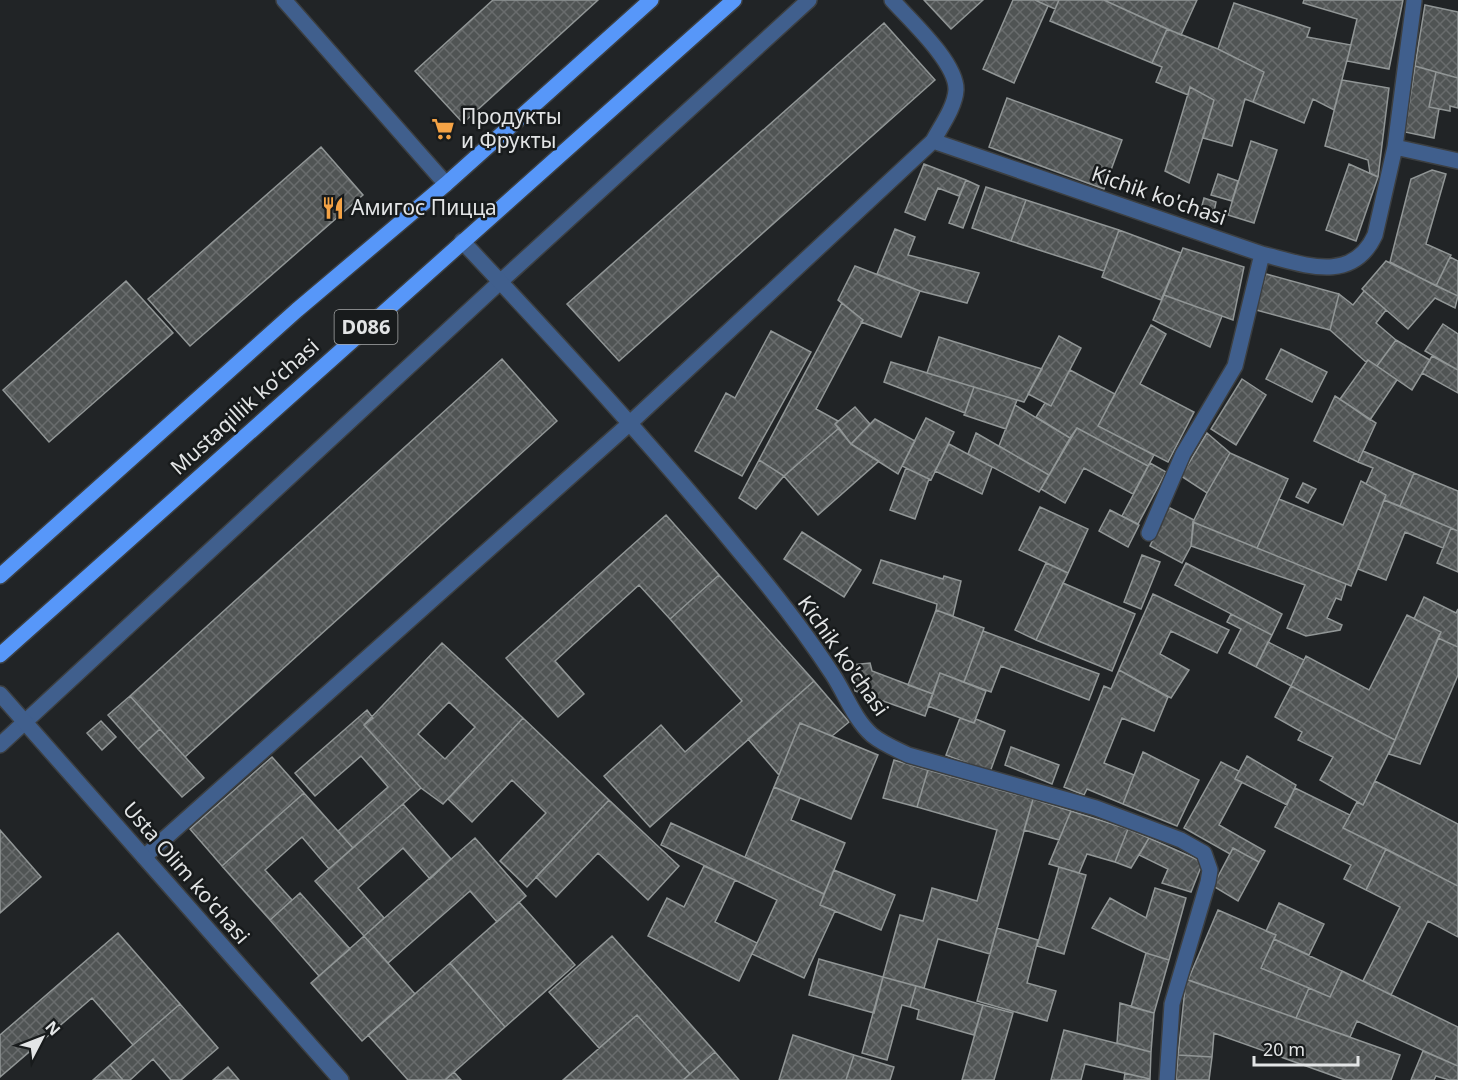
<svg xmlns="http://www.w3.org/2000/svg" width="1458" height="1080" font-family="'Noto Sans',sans-serif">
	<style>
		.building { fill: url(#building-cross-hatch); stroke: #919696; stroke-width: 1.5; fill-rule: evenodd }
		.lines { fill: none; stroke-linecap: round; stroke-linejoin: round }
		.service-casing { stroke: #3c3f41; stroke-width: 18 }
		.minor-casing { stroke: #3c3f41; stroke-width: 18 }
		.tertiary-casing { stroke: #3c3f41; stroke-width: 18 }
		.primary-casing { stroke: #3c3f41; stroke-width: 18 }
		.service { stroke: #405f8d; stroke-width: 15 }
		.minor { stroke: #405f8d; stroke-width: 15 }
		.tertiary { stroke: #405f8d; stroke-width: 15 }
		.primary { stroke: #5797f9; stroke-width: 15 }
		.labels { text-anchor: middle; stroke-width: 5; stroke-linejoin: round; paint-order: stroke }
		.shield { fill: #181b1c; stroke: #a6a8a9; stroke-width: 1.5 }
		.shield-label { font-size: 20px; font-weight: bold; fill: #e3e5e6 }
		.poi-label { font-size: 21px; fill: #e3e5e6; stroke: #181b1c; text-anchor: start }
		.street-label { font-size: 21px; fill: #e3e5e6; stroke: #181b1c }
	</style>
	<defs>
		<pattern id="building-cross-hatch" width="8" height="8" patternUnits="userSpaceOnUse" patternTransform="scale(1.5)"><rect width="8" height="8" fill="#505454"/><path d="M0 0l8 8M0 8l8-8" fill="none" stroke="#696c6d"/></pattern>
	</defs>
	<rect width="100%" height="100%" fill="#212426"/>
	<path class="building" d="M493 0H598L463 123 415 71Z
		M924 0H983L951 29Z
		M1013 0H1035L1048 6 1014 83 983 69Z
		M1035 0H1059L1055 9Z
		M1059 0H1104L1167 29 1152 63 1050 21Z
		M1104 0H1197L1181 35Z
		M1304 0H1403L1389 69 1347 61 1357 19 1303 3Z
		M1234 3 1310 28 1307 37 1351 45 1334 110 1313 99 1304 123 1253 102 1264 72 1218 49Z
		M1425 5 1458 12V78L1415 66Z
		M884 23 935 80 619 361 567 304Z
		M1167 29 1218 49 1264 72 1253 102 1245 99 1232 146 1203 138 1214 100 1190 87 1188 95 1156 82 1162 67 1152 63Z
		M1415 66 1436 72 1429 107 1439 109 1434 138 1405 132Z
		M1436 72 1458 78V108L1450 106V111L1429 107Z
		M1342 80 1389 88 1378 177 1370 173 1368 160 1325 146Z
		M1190 87 1214 100 1189 183 1165 171Z
		M1007 98 1122 140 1104 189 989 147Z
		M1251 141 1277 150 1254 223 1228 215Z
		M321 147 363 195 190 346 148 299Z
		M924 164 966 180 959 196 938 188 925 220 905 212Z
		M1349 164 1378 177 1356 241 1326 230Z
		M1432 170 1446 174 1426 244 1451 255 1436 286 1390 262 1411 179Z
		M1218 174 1238 181 1232 201 1211 195Z
		M966 180 979 186 963 228 949 223Z
		M986 187 1026 200 1011 241 972 228Z
		M1204 198 1216 202 1213 217 1200 213Z
		M1026 200 1119 230 1104 271 1011 241Z
		M895 229 915 237 908 255 979 273 967 303 920 291 877 274Z
		M1119 230 1181 253 1161 300 1102 277Z
		M1183 248 1244 267 1233 320 1164 295Z
		M1450 257 1458 261V296L1436 286Z
		M1386 261 1458 296 1455 308 1435 298 1408 329 1362 289Z
		M855 266 920 291 901 337 861 322 863 320 838 300Z
		M1266 274 1339 294 1330 330 1256 310Z
		M126 281 173 333 49 442 3 390Z
		M1364 291 1386 310 1376 323 1396 340 1377 366 1368 360 1366 362 1330 330 1339 294 1353 305Z
		M1164 295 1222 316 1210 347 1153 320Z
		M842 303 863 320 816 409 838 421 835 424 839 428 784 476 759 460Z
		M1443 324 1458 334V370L1425 351Z
		M1151 325 1166 334 1140 384 1194 412 1168 462 1098 426Z
		M771 331 811 352 742 476 695 451 726 393 735 398Z
		M1059 336 1081 348 1051 406 1028 394Z
		M939 337 1042 369 1024 402 927 373Z
		M1396 340 1430 360 1412 390 1377 366Z
		M1281 349 1327 372 1312 402 1266 379Z
		M1432 356 1458 370V393L1422 373Z
		M502 359 557 421 185 757 130 696Z
		M1368 360 1397 380 1370 420 1340 399Z
		M891 362 974 387 965 413 884 382Z
		M1070 370 1115 394 1098 426 1154 455 1148 466 1077 428 1070 438 1036 417 1045 403 1051 406Z
		M1242 379 1266 395 1236 445 1211 429Z
		M974 387 1017 400 1006 429 964 415Z
		M1335 396 1376 423 1358 462 1314 441Z
		M1015 405 1070 438 1049 475 999 446Z
		M855 407 870 424 851 444 835 424Z
		M926 418 954 432 931 480 902 466Z
		M875 419 915 441 898 474 851 444Z
		M839 428 851 444 879 461 818 515 784 476Z
		M1077 428 1148 466 1133 494 1084 468 1065 503 1041 489Z
		M976 433 1049 475 1039 492 968 454Z
		M1207 433 1230 453 1207 493 1181 476Z
		M949 444 992 467 982 494 935 471Z
		M1363 451 1414 473 1400 506 1384 500 1386 495 1366 484 1373 468 1358 462Z
		M1230 453 1288 479 1257 548 1193 522 1207 493Z
		M759 460 784 476 756 509 739 498Z
		M1150 463 1166 472 1138 524 1122 516Z
		M906 468 929 479 915 519 890 510Z
		M1414 473 1458 491V531L1400 506Z
		M1361 481 1386 495 1351 586 1257 548 1279 499 1343 525Z
		M1303 483 1316 489 1308 503 1296 497Z
		M1384 500 1451 528 1443 548 1405 532 1386 580 1358 569Z
		M1040 507 1088 529 1068 573 1019 550Z
		M1168 507 1194 520 1191 546 1182 563 1150 546Z
		M1110 510 1139 525 1128 547 1099 531Z
		M666 515 719 575 670 619 639 585 555 661 584 694 558 717 506 658Z
		M1193 522 1346 584 1341 600 1336 598 1327 618 1342 625 1340 630 1306 636 1287 628 1305 585 1191 546Z
		M1451 528 1458 531V572L1437 563Z
		M802 532 861 570 844 597 784 559Z
		M1142 555 1160 562 1141 609 1124 602Z
		M881 560 943 579 944 576 961 581 953 616 936 610 937 604 873 583Z
		M1046 563 1068 573 1036 640 1015 630Z
		M1186 563 1282 614 1272 635 1175 585Z
		M719 575 814 681 650 827 604 776 661 725 685 752 742 701 670 619Z
		M1063 583 1135 614 1112 671 1036 640Z
		M1153 594 1229 630 1217 653 1171 631 1160 654 1189 670 1171 698 1119 670Z
		M1424 597 1456 613 1458 609V647L1438 638 1441 632 1414 619Z
		M936 610 984 628 964 682 940 673 933 694 908 685Z
		M1231 614 1272 635 1256 667 1229 653 1241 629 1227 622Z
		M1407 615 1441 632 1395 740 1291 686 1306 656 1369 690Z
		M983 631 1099 674 1089 700 1001 666 991 692 964 682Z
		M1438 638 1458 647V675L1420 764 1389 754Z
		M1268 642 1304 660 1291 686 1256 667Z
		M442 643 523 718 443 804 421 788 364 725ZM449 702 475 727 445 759 418 734Z
		M870 663 872 671 933 694 925 716 855 691 851 665Z
		M1119 670 1168 697 1154 731 1122 718 1104 763 1134 775 1123 804 1087 789 1084 795 1064 787 1104 686 1111 689Z
		M940 673 986 691 974 723 928 706Z
		M814 681 849 722 832 736 800 723 779 775 748 739Z
		M1291 686 1395 740 1363 805 1320 780 1333 757 1298 740 1302 732 1275 717Z
		M130 696 160 729 138 749 108 715Z
		M367 710 373 718 364 725 421 788 353 848 338 831 388 787 361 756 315 796 295 773Z
		M523 718 609 800 527 887 500 861 546 813 512 780 472 822 448 799Z
		M960 718 974 723 976 719 1005 731 990 772 946 755Z
		M101 721 116 737 102 750 87 733Z
		M800 723 878 755 851 819 774 787Z
		M160 729 204 778 182 797 138 749Z
		M1011 747 1059 765 1052 784 1005 765Z
		M1143 752 1199 780 1177 826 1123 804Z
		M1247 756 1296 785 1287 805 1235 779Z
		M272 757 304 793 222 866 190 829Z
		M894 760 928 770 917 807 883 798Z
		M1221 762 1239 771 1235 779 1242 782 1219 825 1265 851 1259 862 1233 848 1230 854 1184 828Z
		M928 770 1033 799 990 954 938 939 924 988 883 977 900 915 923 921 932 888 977 901 997 830 917 807Z
		M1375 781 1458 824V886L1343 828 1357 802 1363 805Z
		M774 787 800 798 791 820 845 843 824 894 745 857Z
		M1295 788 1350 815 1343 828 1386 849 1366 890 1344 879 1351 865 1275 827Z
		M304 793 353 848 329 869 302 837 265 870 292 900 270 920 222 866Z
		M1033 799 1071 811 1059 840 1024 830Z
		M609 800 679 866 648 900 598 853 556 897 536 877Z
		M403 804 451 859 430 879 403 848 358 888 384 918 364 936 315 881Z
		M1071 811 1128 829 1115 862 1087 854 1079 873 1049 864Z
		M671 823 824 894 820 905 835 911 804 978 752 954 777 900 661 845Z
		M1128 829 1149 838 1131 868 1115 862Z
		M0 830 41 877 0 913Z
		M475 838 526 896 497 922 470 891 388 963 364 936Z
		M1149 838 1203 862 1191 892 1162 883 1168 869 1139 855Z
		M1233 848 1259 862 1238 901 1213 886Z
		M1386 849 1458 886V937L1428 921 1391 995 1363 981 1400 907 1366 890Z
		M704 866 735 880 715 922 757 943 739 981 648 936 667 898 684 907Z
		M1059 867 1086 875 1064 954 1037 946Z
		M834 870 895 895 881 930 820 905Z
		M1155 888 1186 898 1169 960 1146 953 1092 928 1110 898 1146 918Z
		M300 893 350 949 319 976 270 920Z
		M519 902 575 965 505 1027 450 963Z
		M1279 903 1324 924 1309 955 1274 939 1276 935 1266 931Z
		M1218 910 1276 935 1261 968 1309 988 1296 1018 1188 980Z
		M997 928 1038 940 1027 983 1056 991 1047 1021 977 1001Z
		M118 933 180 1004 133 1045 92 998 0 1077V1035Z
		M364 936 415 994 362 1041 311 983Z
		M612 936 715 1052 690 1074 637 1015 599 1048 549 992Z
		M1274 939 1342 971 1330 997 1261 968Z
		M1146 953 1169 960 1154 1013 1131 1007Z
		M819 959 883 977 874 1013 809 995Z
		M450 963 505 1027 445 1080H408L368 1035Z
		M1342 971 1458 1027V1066L1357 1021 1350 1037 1296 1018 1309 988 1330 997Z
		M883 977 916 986 910 1007 902 1005 887 1060 862 1053Z
		M1186 979 1400 1055 1391 1080H1345L1214 1033 1212 1057 1178 1055Z
		M916 986 983 1005 974 1035 917 1019 919 1010 910 1007Z
		M1120 1003 1154 1013 1151 1052 1117 1043Z
		M180 1004 218 1048 181 1080H171L153 1059 130 1080H123L110 1065Z
		M983 1005 1013 1013 994 1080H962Z
		M637 1015 690 1074 683 1080H563Z
		M1064 1030 1151 1052 1150 1079 1085 1064 1081 1080H1051Z
		M793 1035 854 1055 846 1080H779Z
		M1423 1051 1458 1066V1080H1449L1436 1076 1434 1080H1411Z
		M715 1052 739 1080H683L690 1074Z
		M854 1055 894 1067 890 1080H846Z
		M1178 1055 1212 1057 1209 1080H1176Z
		M110 1065 123 1080H93Z
		M228 1067 239 1080H213Z
		M454 1072 461 1080H445Z
		M1125 1073 1150 1079V1080H1124Z"/>
	<g class="lines">
		<g class="service-casing">
			<path id="service" d="M0 745 500 282 809 0"/>
		</g>
		<g class="minor-casing">
			<path id="minor" d="M284 0 446 184
				M892 0C910 20 957 63 956 90 955 107 941 126 933 141L1262 254C1303 264 1352 285 1375 235L1395 147 1458 161
				M1395 147 1414 1
				M462 241C557 342 652 445 740 552 773 591 805 632 833 675 846 695 854 719 872 735 883 744 896 749 908 755L1096 808 1181 840 1204 853 1210 870 1208 882 1172 1004 1167 1080
				M1149 533 1183 454 1235 366 1262 254
				M144 857 629 424 933 141"/>
		</g>
		<g class="tertiary-casing">
			<path id="tertiary" d="M0 694 341 1080"/>
		</g>
		<g class="primary-casing">
			<path id="primary" d="M0 576 297 310 446 184 651 0
				M0 655 734 0"/>
		</g>
		<use href="#service" class="service"/>
		<use href="#minor" class="minor"/>
		<use href="#tertiary" class="tertiary"/>
		<use href="#primary" class="primary"/>
	</g>
	<defs>
		<g id="supermarket-bare" transform="scale(1.8)"><path d="M-6-5.5h2.5l.6 2H6L4.5 2H-2.5L-4.4-4H-6ZM-1.5 3.2a1.3 1.3 0 1 0 .1 0ZM3 3.2a1.3 1.3 0 1 0 .1 0Z" fill="#f5a345" stroke="#181b1c" stroke-width="2.5" paint-order="stroke"/></g>
		<g id="restaurant-bare" transform="scale(1.8)"><path d="M-5-6h1v4h1v-4h1v4h1v-4h1v5L-1.5 .5V6h-2V.5L-5-1ZM5-6V6H3V1.5H1.5Q1.5-4 5-6Z" fill="#f5a345" stroke="#181b1c" stroke-width="2.5" paint-order="stroke"/></g>
	</defs>
	<g fill-rule="evenodd">
		<use href="#supermarket-bare" x="443" y="129"/>
		<use href="#restaurant-bare" x="333" y="208"/>
	</g>
	<g class="labels">
		<rect class="shield" x="334.5" y="310" width="63" height="34" rx="4.5"/>
		<g class="shield-label">
			<text x="366" y="334">D086</text>
		</g>
		<g class="poi-label">
			<text x="461" y="124">Продукты<tspan x="461" dy="24">и Фрукты</tspan></text>
			<text x="351" y="215">Амигос Пицца</text>
		</g>
		<g class="street-label">
			<text transform="translate(1159 196) rotate(19)" y="7">Kichik ko'chasi</text>
			<text transform="translate(245 407) rotate(-42)" y="7">Mustaqillik koʻchasi</text>
			<text transform="translate(843 656) rotate(55)" y="7">Kichik ko'chasi</text>
			<text transform="translate(186 873) rotate(49)" y="7">Usta Olim ko'chasi</text>
		</g>
	</g>
	<g transform="translate(42 1038) rotate(48)" stroke="#181b1c" stroke-width="4.5" paint-order="stroke">
	<path d="M0-4.5L10 22L0 15L-10 22Z" fill="#e3e5e6"/>
	<text y="-9" font-size="16" font-weight="bold" text-anchor="middle" fill="#e3e5e6">N</text>
	</g>
	<path d="M1254 1056v9h104v-9" fill="none" stroke="#e3e5e6" stroke-width="3"/>
	<text x="1263" y="1056" font-size="18" fill="#e3e5e6" stroke="#181b1c" stroke-width="4.5" paint-order="stroke">20 m</text>
</svg>
